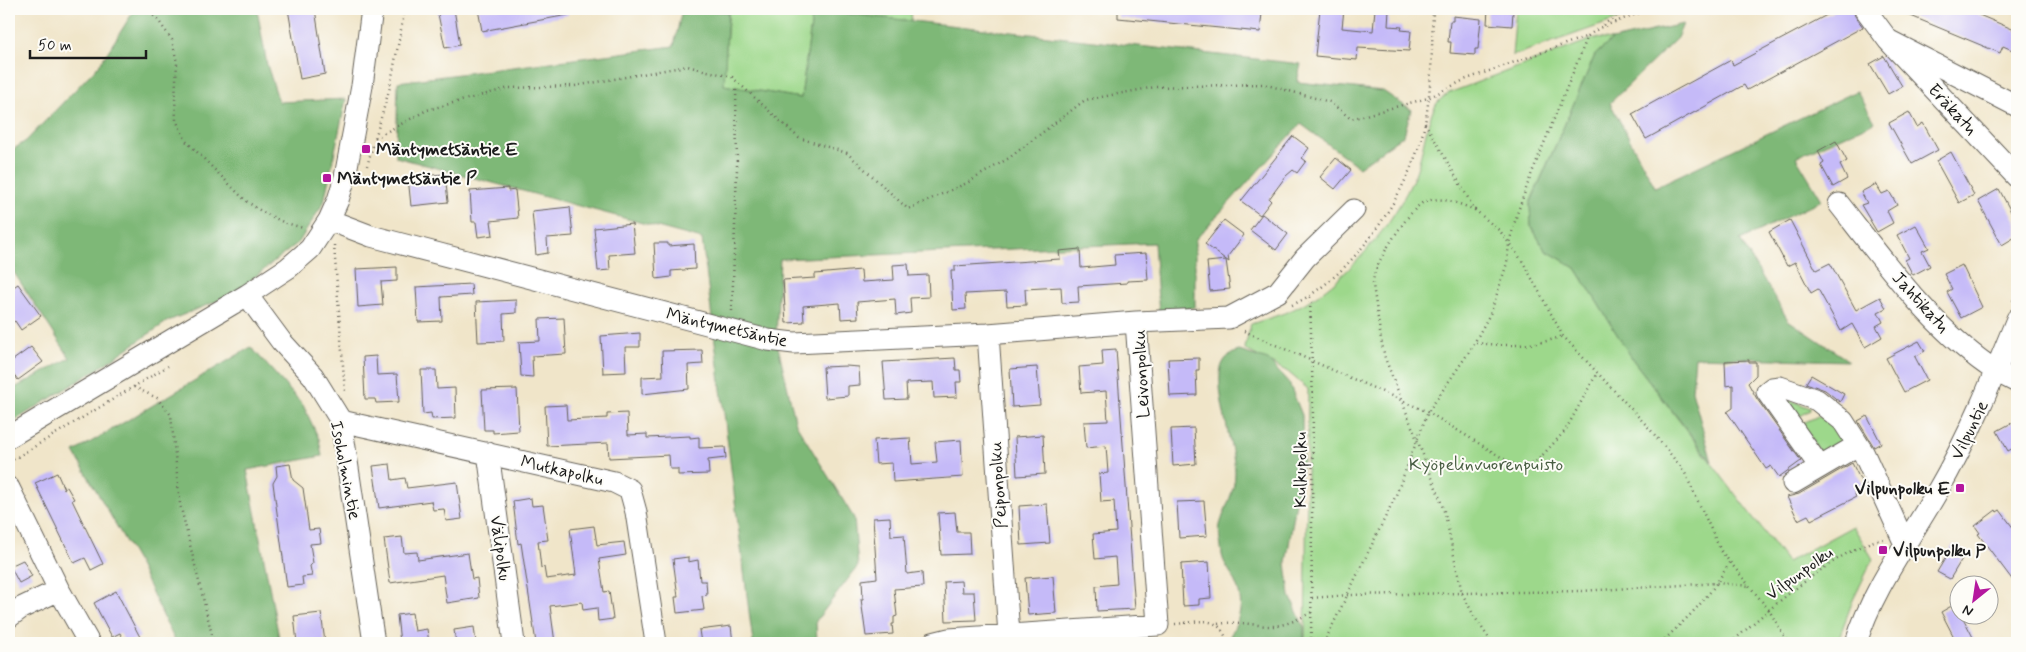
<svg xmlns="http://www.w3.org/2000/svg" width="2026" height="652" font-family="Mynerve,sans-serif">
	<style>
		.green { fill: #9dd88b; stroke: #5c7a54 }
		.forest { fill: #7eb877; stroke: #4d6a4a }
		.building { fill: #c5baf8 }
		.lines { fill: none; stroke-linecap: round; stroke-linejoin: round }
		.minor-casing { stroke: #666259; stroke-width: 23 }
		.path { stroke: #666259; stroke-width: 2.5; stroke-dasharray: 1 4; stroke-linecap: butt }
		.minor { stroke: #fff; stroke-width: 21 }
		.poi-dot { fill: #b5179e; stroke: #fdfcf7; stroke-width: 2 }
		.labels { text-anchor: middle; stroke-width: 4; stroke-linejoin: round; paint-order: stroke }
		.street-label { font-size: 18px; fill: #1c1c1c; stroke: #fdfcf7 }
		.poi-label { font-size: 18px; font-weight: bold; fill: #1c1c1c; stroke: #fdfcf7; text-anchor: start }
		.park-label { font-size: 18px; fill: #495e43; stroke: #fdfcf7 }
	</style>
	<rect width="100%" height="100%" fill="#fdfcf7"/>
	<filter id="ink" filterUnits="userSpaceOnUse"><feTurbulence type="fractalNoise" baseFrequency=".02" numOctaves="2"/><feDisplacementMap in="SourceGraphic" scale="10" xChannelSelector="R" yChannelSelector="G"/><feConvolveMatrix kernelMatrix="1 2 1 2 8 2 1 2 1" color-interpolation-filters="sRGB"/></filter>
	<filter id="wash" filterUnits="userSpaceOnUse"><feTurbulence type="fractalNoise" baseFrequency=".0096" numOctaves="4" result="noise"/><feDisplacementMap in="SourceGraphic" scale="20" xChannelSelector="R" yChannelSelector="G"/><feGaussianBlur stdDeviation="1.12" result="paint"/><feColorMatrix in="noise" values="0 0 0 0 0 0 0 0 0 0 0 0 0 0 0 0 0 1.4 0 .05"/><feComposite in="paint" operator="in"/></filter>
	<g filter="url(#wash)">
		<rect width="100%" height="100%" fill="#f0e5c9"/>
		<path class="green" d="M729 9H912L911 21 813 10 801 98 723 85Z
			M1516 9H1647L1512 56Z
			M1595 38 1612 40 1595 55 1530 203 1531 226 1545 250 1576 268 1633 360 1787 562 1853 526 1873 559 1853 600 1837 643H1305L1308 389 1288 372 1246 350 1245 348 1250 327 1251 324C1266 319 1281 315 1294 309 1344 285 1396 223 1416 172 1424 150 1425 123 1437 103 1440 99 1445 96 1449 93Z
			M1774 393 1810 408V410L1794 420Z
			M1818 416 1834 424 1845 440 1822 455 1801 424Z"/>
		<path class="forest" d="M135 9H257L267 65 279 102 346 99 324 202 299 242 232 295 168 321 96 370 9 424V391L70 358 9 265V152L26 141 100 64Z
			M682 9 728 12 724 85 801 98 813 10 1301 64 1297 82 1383 91 1411 110 1404 135 1359 167 1301 124 1195 240V307L1159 314 1154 243 780 259 776 338 796 424 854 518 858 566 816 621 817 643H753L702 239 396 157 398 82 674 46Z
			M1683 24 1677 38 1610 103 1655 187 1857 91 1875 122 1796 157 1822 200 1740 240 1788 320 1849 361 1695 357 1692 391 1712 462 1633 360 1576 268 1545 250 1531 226 1530 204 1595 55 1612 40Z
			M251 347 303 405 319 439 322 456 247 470 280 643H176L138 563 74 452Z
			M1239 351 1268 360 1289 383 1302 415 1303 460 1286 563 1290 596 1304 627V643H1232L1230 636C1244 610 1244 598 1230 572 1227 567 1223 561 1222 555 1221 546 1218 533 1220 525 1225 507 1235 492 1235 473 1235 447 1210 381 1224 361 1228 355 1233 353 1239 351Z"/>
		<g id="blocks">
			<path class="building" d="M288 9H315L325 74 300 79Z
				M437 9H454L460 45 445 48Z
				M478 9H567L568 15 482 31Z
				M1118 9H1238V10L1262 13 1260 32 1118 18Z
				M1320 9H1344L1342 28 1373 31 1375 9 1389 10 1388 26 1402 27 1401 30 1411 31 1409 51 1358 48 1357 60 1315 56Z
				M1488 9 1513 12 1512 26 1487 24Z
				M1838 9H1853L1855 16 1863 27 1747 90 1744 85 1646 139 1632 114 1731 60 1733 65Z
				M1894 9H1965L2017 31V52L2003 46 2000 53Z
				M1453 16 1481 19 1478 49H1475V55L1450 53 1451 42H1448L1450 21H1453Z
				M1884 56 1902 86 1888 94 1870 64Z
				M1909 112 1917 127 1923 123 1938 150 1912 164 1889 123Z
				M1293 136 1309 148 1302 158 1306 161 1297 173 1293 170 1286 176 1269 199 1271 201 1260 215 1241 201Z
				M1836 141 1847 161 1840 165 1847 179 1833 187 1821 165 1824 163 1818 151Z
				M1951 152 1974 195 1959 203 1936 161Z
				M1336 158 1351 170 1335 189 1320 177Z
				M445 174 448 202 411 206 408 177Z
				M1876 184 1882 194 1889 191 1897 205 1887 211 1893 223 1877 232 1861 205 1867 203 1861 192Z
				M508 188V191L515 190 518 218 491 221 493 235 478 237 476 222H472L470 191Z
				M1999 189 2017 223V236L2002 245 1978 201Z
				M570 207 573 236 547 238 548 253 536 255 532 211Z
				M1262 214 1288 234 1276 250 1250 230Z
				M1224 220 1244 235 1228 256 1229 262 1205 244Z
				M1790 220 1816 270 1830 263 1856 310 1880 297 1886 308 1878 312 1883 322 1876 326 1882 337 1865 347 1852 324 1841 331 1818 289 1811 293 1795 262 1787 266 1769 232Z
				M632 224 635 253 609 255 610 270 598 271 594 228Z
				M1916 225 1929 248 1922 251 1930 266 1913 275 1905 260 1909 258 1897 235Z
				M654 243H668V246L694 244 695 269 671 271V277L656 279Z
				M1080 249 1081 268 1115 265 1114 255 1146 253 1148 280 1127 281V283L1078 286 1079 302 1062 303 1061 287 1025 289 1026 305 1007 306 1006 292 965 294 966 309 953 310 951 271H955V266L1060 259 1059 251Z
				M1226 260 1230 289 1210 291 1207 262Z
				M908 264 909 276 928 275 929 297 910 298 911 313 896 315 895 299 857 302 858 318 841 319 840 303 803 306 804 322 786 323 783 280 815 278V274L861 270 862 282 894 280 893 265Z
				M1962 265 1982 307 1961 318 1947 292 1952 289 1944 274Z
				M397 267V281L381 282 383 305 358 307 356 269Z
				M18 284 41 316 21 330 15 321 9 325V290Z
				M471 284 472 295 441 297 442 321 418 322 416 287Z
				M516 300V313L503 314 504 341 478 342 476 302Z
				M564 318 566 354 532 356 533 377 521 376 519 342 540 341 539 319Z
				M640 333V347H625L626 372 603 373 601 336Z
				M1919 341 1925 351 1915 357 1927 380 1904 392 1886 358Z
				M31 347 43 362 18 380 9 368V363Z
				M1116 349 1135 609 1097 611 1096 586 1117 584 1115 557 1095 559 1093 534 1116 532 1114 501 1101 502 1099 474 1108 473 1106 446 1086 448 1084 422 1108 421 1106 391 1081 393 1079 367 1103 365 1102 350Z
				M702 350 703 364 688 365 689 389 642 394V377L663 376 662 351Z
				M376 356 377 375 397 374 399 402 376 403 375 399H365L363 357Z
				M955 358 956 370H960L961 382H956L957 397 934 398 933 382 906 383 907 399 886 400 883 362Z
				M1199 358V370H1196L1197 395 1170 396 1168 359Z
				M1749 360V362H1756V375L1748 383 1757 399 1801 461 1779 477 1771 466 1766 469 1727 412 1733 408V385L1726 386 1725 361Z
				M846 366 859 367 860 385 848 386V396L825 398 823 367Z
				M1037 367 1040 405 1012 407 1010 369Z
				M421 370H436L437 389 455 388 456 418 432 419 431 413 423 414Z
				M1811 375 1844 394 1840 402 1825 390 1806 383Z
				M517 389 519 431 493 433V430H484L482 390Z
				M566 405 567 420 607 418V414L627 413 628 435 647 434V438L690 436V438L699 437V448L725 447 726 458 708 460 709 474 678 475V469H670L669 455 609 458 608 443 547 446 545 406Z
				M1867 416 1881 443 1874 447 1858 421Z
				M2017 420V446L2008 451 1997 431Z
				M1194 428 1196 464 1173 466 1171 429Z
				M1043 435 1045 474 1017 476 1015 437Z
				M910 438 912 464 937 462 935 442 961 440 963 477 893 482 892 463 876 464 874 440Z
				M1852 463 1864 487 1854 492 1856 497 1811 520 1808 515 1798 520 1787 497 1799 494Z
				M290 464 293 480 303 488 309 530 319 529 321 543 310 544 313 563 310 566 312 576 302 577 303 585 287 587 273 483 277 476 276 466Z
				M390 464 392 480 405 478 407 488 457 482 462 519 446 521 444 509 433 510 431 501 379 508 373 466Z
				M57 473 64 489 67 487 74 499 72 500 103 564 91 570 85 558 74 563 35 483Z
				M531 498 532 506 543 505 548 540 538 541 541 568 544 567 546 579 576 575 570 529 594 526 597 545 624 542 626 555 599 559 604 592 609 591 613 619 598 621 597 608 583 610 582 602 550 606 555 643H536L521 543 518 544 513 501Z
				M1204 501 1207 536 1179 538 1177 502Z
				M1047 504 1050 543 1021 545 1019 506Z
				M1996 510 1997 512 2000 510 2017 533V586L1978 534 1980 533 1975 526Z
				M955 512 957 532H969L970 554 941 555 938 513Z
				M890 517 891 536 904 535 907 574 922 572 923 587 894 589 897 616 894 617V624H892L893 634 866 636 861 599H863L862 580 877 578 873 518Z
				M402 537 404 553 417 552 418 560 468 553 472 579 477 578 479 598 447 603 443 575 390 583 384 539Z
				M1953 545 1966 552 1950 579 1937 572Z
				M688 557V562L698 560 700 581H706L707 595 702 596 704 610 677 613 675 597H678L673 559Z
				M23 560 32 576 19 583 10 566Z
				M1209 562 1211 598 1199 599V605L1183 606 1181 564Z
				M1053 576 1056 613 1028 615 1025 578Z
				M961 581 962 592H974L976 620 946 621 944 582Z
				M116 591 140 637 128 643H125L120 633 112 637 94 603Z
				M1955 604 1958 614H1961L1976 643H1957L1941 612Z
				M321 613 325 642 297 643 294 616Z
				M412 613 415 631 427 629 429 643H400L397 615Z
				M731 626 733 643H701L699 630Z
				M474 627 476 643H456L454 630Z"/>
		</g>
	</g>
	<g filter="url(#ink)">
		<use href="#blocks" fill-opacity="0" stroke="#666259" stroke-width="1"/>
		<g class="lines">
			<g class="minor-casing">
				<path id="minor" d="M1865 9 1888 40 2017 106
					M1888 40 2017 177
					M1839 204C1883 260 1929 324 1987 365 1996 372 2007 377 2017 382
					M329 220 371 236 768 340 794 343 988 334 1136 322
					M247 295 281 341 313 376 341 421 374 643
					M988 334 1009 635
					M341 421 614 482 630 490 636 512 656 643
					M9 437 247 295 288 268 310 249 329 220 338 200 345 177 362 86 372 9
					M488 453 514 643
					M1820 467 1767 392 1772 388 1780 387 1817 400 1843 421 1864 454 1905 544
					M1793 483 1858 445
					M9 488 59 590 89 643
					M9 617 21 608 59 590
					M933 643 949 639 1158 625 1136 322 1229 318 1278 292 1305 258 1354 210
					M1856 643C1872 589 1909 541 1937 492 1969 437 1993 378 2017 319"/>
			</g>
			<path class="path" d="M146 9 158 20 172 40 177 63 175 98 176 120 186 141 246 201 261 211 283 222 303 228
				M1603 25 1626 9
				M1425 123 1475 210 1500 231 1523 262 1563 336 1649 428 1684 471 1721 551 1769 610 1788 643
				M375 138 427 110 509 88 575 86 687 66 732 77 799 138 847 153 908 209 967 183 1009 158 1085 100 1155 87 1263 84 1330 102 1351 119 1428 98 1464 80 1588 36 1599 28 1650 9
				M367 166 390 87 405 9
				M1475 210C1460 204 1442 196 1426 201 1411 206 1382 254 1376 269 1374 274 1373 279 1373 285L1381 339 1385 358 1438 493 1445 514 1462 593 1474 616 1492 643
				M334 245 345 392
				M1310 297 1313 404 1311 643
				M2013 301 2017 291
				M1292 305C1354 277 1412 189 1425 123 1432 86 1432 46 1433 9
				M732 311 737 168 736 87
				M1244 331 1428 412 1509 462 1521 467 1527 466 1537 461 1565 431 1597 373
				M1476 343C1507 346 1533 347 1563 336
				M134 387 157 398 171 415 180 504 214 643
				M9 462 168 366
				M1312 598 1349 595 1581 591 1718 583 1750 586
				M1175 624C1201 622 1218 613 1228 643
				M1218 624C1235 621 1249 624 1266 626 1283 627 1297 620 1312 612
				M1324 643 1396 495 1428 412 1471 349 1491 312 1507 263 1509 243 1517 214 1531 175 1588 36
				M1661 643C1690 615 1710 598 1730 561
				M1731 643C1763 614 1842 545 1883 539"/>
			<use href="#minor" class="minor"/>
		</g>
	</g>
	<g class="poi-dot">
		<rect x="361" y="144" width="10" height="10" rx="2.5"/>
		<rect x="322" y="173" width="10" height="10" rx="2.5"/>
		<rect x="1955" y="483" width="10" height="10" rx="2.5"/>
		<rect x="1878" y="545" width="10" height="10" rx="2.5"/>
	</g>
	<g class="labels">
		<g class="street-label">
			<text transform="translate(1953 109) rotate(47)" y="6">Eräkatu</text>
			<text transform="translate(1921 302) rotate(48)" y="6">Jahtikatu</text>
			<text transform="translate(727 327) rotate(13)" y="6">Mäntymetsäntie</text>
			<text transform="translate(1141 374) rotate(-93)" y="6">Leivonpolku</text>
			<text transform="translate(1969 430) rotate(-64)" y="6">Vilpuntie</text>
			<text transform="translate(346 470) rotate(79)" y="6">Isoholmintie</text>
			<text transform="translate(562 470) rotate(13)" y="6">Mutkapolku</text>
			<text transform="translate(1300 470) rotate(-90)" y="6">Kulkupolku</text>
			<text transform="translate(998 485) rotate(-94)" y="6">Peiponpolku</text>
			<text transform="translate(501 548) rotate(82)" y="6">Välipolku</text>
			<text transform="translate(1799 573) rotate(-36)" y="6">Vilpunpolku</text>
		</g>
		<g class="poi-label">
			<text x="376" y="155">Mäntymetsäntie E</text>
			<text x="337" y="184">Mäntymetsäntie P</text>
			<text x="1950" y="494" text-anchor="end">Vilpunpolku E</text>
			<text x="1893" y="556">Vilpunpolku P</text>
		</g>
		<g class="park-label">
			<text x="1486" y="470">Kyöpelinvuorenpuisto</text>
		</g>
	</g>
	<rect width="2026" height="652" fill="none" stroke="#fdfcf7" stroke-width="30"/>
	<g transform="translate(1974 600) rotate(210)"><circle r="24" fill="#fdfcf7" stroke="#a3a29f"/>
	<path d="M0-4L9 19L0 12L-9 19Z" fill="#b5179e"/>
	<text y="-8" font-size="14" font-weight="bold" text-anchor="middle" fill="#1c1c1c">N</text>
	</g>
	<path d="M30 50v8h116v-8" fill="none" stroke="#1c1c1c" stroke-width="2.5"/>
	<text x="38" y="50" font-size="15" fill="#1c1c1c" stroke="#fdfcf7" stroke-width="4" paint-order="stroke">50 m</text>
</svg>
